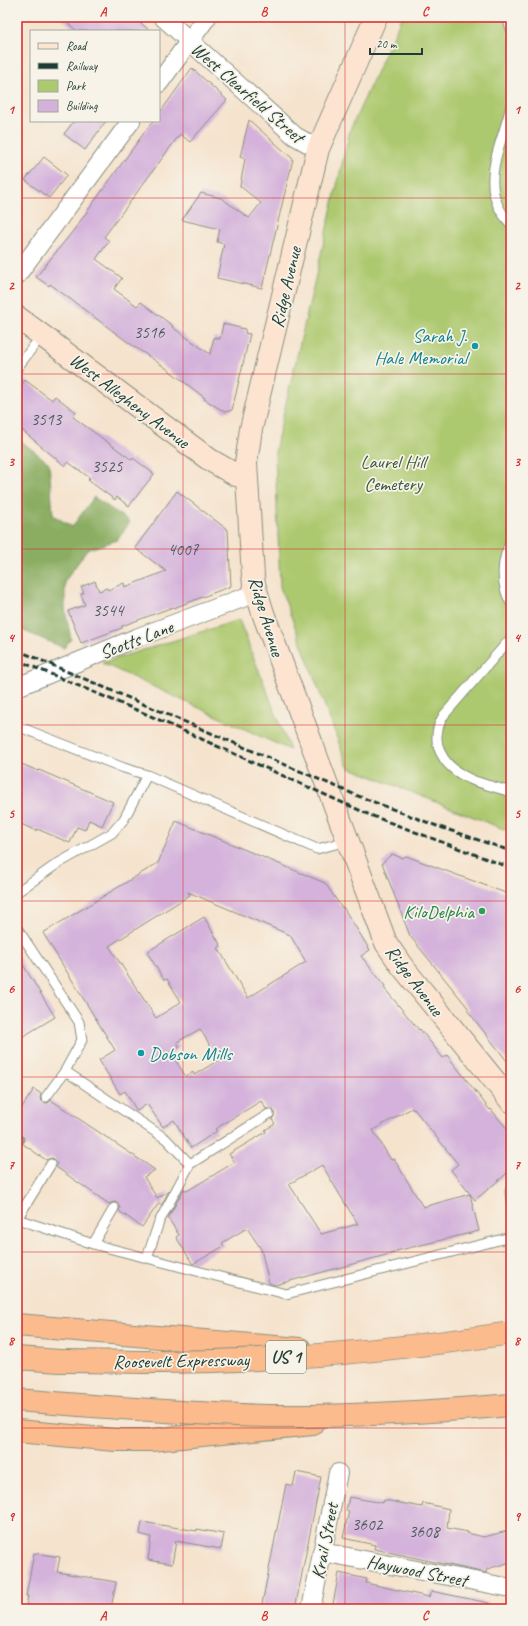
<svg xmlns="http://www.w3.org/2000/svg" width="528" height="1626" font-family="Caveat,sans-serif">
	<style>
		.green { fill: #adc96f; stroke: #668352 }
		.forest { fill: #8aad62; stroke: #54754b }
		.building { fill: #d4b2db; fill-rule: evenodd }
		.lines { fill: none; stroke-linecap: round; stroke-linejoin: round }
		.service-casing { stroke: #8a9080; stroke-width: 11 }
		.minor-casing { stroke: #8a9080; stroke-width: 20 }
		.secondary-casing { stroke: #8a9080; stroke-width: 24 }
		.motorway-casing { stroke: #8a9080; stroke-width: 24 }
		.service { stroke: #fff; stroke-width: 9 }
		.minor { stroke: #fff; stroke-width: 18 }
		.secondary { stroke: #fde4d1; stroke-width: 22 }
		.motorway { stroke: #fbbb8d; stroke-width: 22 }
		.rail { stroke: #1f3d34; stroke-width: 3; stroke-dasharray: 6 3; stroke-linecap: butt }
		.motorway-bridge-casing { stroke: #8a9080; stroke-width: 24; stroke-linecap: butt }
		.motorway-bridge { stroke: #fbbb8d; stroke-width: 22 }
		.grid { fill: none; stroke: #d62828; stroke-width: 1; stroke-opacity: 0.55 }
		.culture-dot { fill: #0f9aa8; stroke: #f7f3e8; stroke-width: 1.5 }
		.leisure-dot { fill: #2e9e5b; stroke: #f7f3e8; stroke-width: 1.5 }
		.labels { text-anchor: middle; stroke-width: 3.5; stroke-linejoin: round; paint-order: stroke }
		.number-label { font-size: 17px; fill: #4c5a5e }
		.shield { fill: #f7f3e8; stroke: #60746a; stroke-width: 1 }
		.shield-label { font-size: 18px; font-weight: bold; fill: #1f3d34 }
		.street-label { font-size: 19px; fill: #1f3d34; stroke: #f7f3e8 }
		.culture-label { font-size: 19px; fill: #0d838f; stroke: #f7f3e8; text-anchor: end }
		.park-label { font-size: 19px; fill: #3b5940; stroke: #f7f3e8 }
		.leisure-label { font-size: 19px; fill: #27864d; stroke: #f7f3e8; text-anchor: end }
		.neatline { fill: none; stroke: #d62828; stroke-width: 1.5 }
		.grid-label { font-size: 13px; text-anchor: middle; font-weight: bold; fill: #d62828 }
	</style>
	<rect width="100%" height="100%" fill="#f7f3e8"/>
	<filter id="ink" filterUnits="userSpaceOnUse"><feTurbulence type="fractalNoise" baseFrequency=".025" numOctaves="2"/><feDisplacementMap in="SourceGraphic" scale="8" xChannelSelector="R" yChannelSelector="G"/><feConvolveMatrix kernelMatrix="1 2 1 2 8 2 1 2 1" color-interpolation-filters="sRGB"/></filter>
	<filter id="wash" filterUnits="userSpaceOnUse"><feTurbulence type="fractalNoise" baseFrequency=".012" numOctaves="4" result="noise"/><feDisplacementMap in="SourceGraphic" scale="16" xChannelSelector="R" yChannelSelector="G"/><feGaussianBlur stdDeviation="0.9" result="paint"/><feColorMatrix in="noise" values="0 0 0 0 0 0 0 0 0 0 0 0 0 0 0 0 0 1.4 0 .05"/><feComposite in="paint" operator="in"/></filter>
	<g filter="url(#wash)">
		<rect width="100%" height="100%" fill="#f5e3cd"/>
		<path class="green" d="M402 17H511V832L348 767 280 587 275 453 278 437 350 130Z
			M239 620 290 750 102 663Z"/>
		<path class="forest" d="M17 438 49 463 53 515 72 527 94 497 130 522 117 540 87 550 65 581V609L71 639 64 648 17 628Z"/>
		<g id="blocks">
			<path class="building" d="M60 17H134L150 31H77Z
				M192 68 227 100 190 142 180 134 104 237 109 241 96 259 122 278 114 289 137 306 141 302 173 326 172 327 210 354 214 337 220 339 223 324 245 329V333L250 334 232 410 225 412 204 399 205 398 166 368 129 343 50 284 49 286 36 277 73 231 149 126 154 121H159V114Z
				M249 120 293 159 262 288 217 278 224 244 217 242 220 229 182 220 201 193 221 198 249 218 261 203 240 186 245 159 240 157Z
				M74 121H106L85 150 64 134Z
				M44 157 67 175 49 198 25 180Z
				M25 380 52 400 55 396 76 412 73 417 132 460 133 458 154 474 129 506 117 497 115 500 88 480 90 478 68 462 65 466 17 426V391Z
				M177 491 228 530 231 586 174 608 173 607 122 626V628L81 643 68 611 85 605 81 594 84 593 81 587 95 581 99 591 107 588 108 590 124 583 125 587 166 571 135 548Z
				M17 762 38 771 39 770 113 802 102 826 89 820 85 830 77 827 70 843 37 829 36 831 17 822Z
				M176 821 325 883 342 908 343 907 370 950 361 956 385 986 384 988 419 1030 420 1029 443 1058 447 1055 490 1110 491 1109 511 1134V1170L475 1200 451 1170 458 1164 414 1109 413 1110 412 1108 373 1130 391 1160 394 1159 423 1207 470 1194 479 1231 396 1251 397 1252 275 1285 269 1283 261 1249 247 1228 222 1243 224 1246 193 1264 192 1263 176 1237 179 1235 168 1218 184 1189 187 1191 235 1162 229 1154 266 1132 265 1130 275 1124 272 1119 274 1116V1111L271 1109H266L261 1101 215 1129 217 1131 191 1148 174 1120 163 1127 147 1104 137 1111 125 1091 120 1094 99 1060 115 1050 43 933 158 863ZM188 892 290 935 306 962 248 998 218 948 221 946 204 917 147 952 164 980 167 979 181 1002 156 1018 109 946 190 895ZM200 1029 219 1060 194 1075 193 1072 186 1077 171 1053 180 1047 177 1042ZM322 1165 346 1205 358 1224 321 1234 289 1184Z
				M392 854 402 858 406 856 511 895V1066L467 1010 469 1009 410 936 382 863Z
				M17 955 55 1017 17 1040Z
				M34 1089 41 1094 40 1099 43 1102 48 1103 51 1100 155 1170 144 1177 157 1198 169 1191 161 1206 159 1203 142 1227 119 1211 120 1208 117 1203 114 1202 109 1204 56 1167 57 1164 54 1159 51 1158 46 1160 23 1144 24 1138 22 1136 17 1134V1115Z
				M296 1472 321 1477 295 1609H261L286 1484 293 1486Z
				M349 1497 383 1503 384 1500 422 1507 423 1503 449 1509 447 1528 468 1532 467 1533 484 1537 511 1530V1562L487 1569 486 1573 374 1549 375 1545 343 1538 349 1511H346Z
				M142 1522 197 1531V1529L224 1534 221 1549 176 1541 172 1564 148 1560 151 1537 140 1534Z
				M34 1553 60 1557 57 1572 116 1582 111 1609H35L36 1607 26 1605 28 1596H26Z
				M339 1573 367 1579 366 1583 429 1597 431 1591 489 1603V1609H332Z"/>
		</g>
	</g>
	<g filter="url(#ink)">
		<use href="#blocks" fill-opacity="0" stroke="#8a9080" stroke-width="1"/>
		<g class="lines">
			<g class="service-casing">
				<path id="service" d="M507 17 511 29
					M511 106C502 146 475 188 511 224
					M17 368 42 335
					M511 541C501 561 500 584 511 603
					M511 638 444 715C427 742 443 767 470 779 483 785 497 787 511 792
					M17 726 124 768 147 775 317 849 347 841
					M17 892 57 864 112 833 124 819 147 775
					M17 928 79 1022 82 1040 65 1071
					M46 1097 65 1071 166 1139 190 1164
					M269 1114 190 1164 159 1222 147 1258 286 1294 511 1237
					M17 1141 18 1140
					M51 1164 17 1219 93 1244
					M510 1191 511 1202
					M114 1208 93 1244 147 1258"/>
			</g>
			<g class="minor-casing">
				<path id="minor" d="M163 17 295 136 318 149
					M159 83 207 17
					M17 275 131 121
					M17 687 136 638 256 593
					M322 1552 511 1588
					M311 1609 338 1473"/>
			</g>
			<g class="secondary-casing">
				<path id="secondary" d="M376 17 318 149 251 429 246 463 253 576 254 584 263 613 386 943 401 965 511 1101
					M17 317 210 460 236 475 247 478"/>
			</g>
			<g class="motorway-casing">
				<path id="motorway" d="M17 1325 300 1349
					M17 1358 60 1361
					M17 1400 92 1406
					M17 1431 115 1440H151L313 1424"/>
			</g>
			<use href="#service" class="service"/>
			<use href="#minor" class="minor"/>
			<use href="#secondary" class="secondary"/>
			<use href="#motorway" class="motorway"/>
			<path class="rail" d="M17 650 358 796 437 826 511 851
				M17 660 146 714 370 815 511 868"/>
			<g class="motorway-bridge-casing">
				<path id="motorway-bridge" d="M60 1361C95 1361 129 1362 164 1362 280 1361 396 1350 511 1333
					M92 1406C151 1410 209 1415 268 1416 349 1417 430 1412 511 1405"/>
			</g>
			<use href="#motorway-bridge" class="motorway-bridge"/>
		</g>
	</g>
	<path class="grid" d="M183 17V1609M345 17V1609M17 198H511M17 374H511M17 549H511M17 725H511M17 901H511M17 1077H511M17 1252H511M17 1428H511"/>
	<g class="culture-dot">
		<circle cx="475" cy="346" r="4"/>
		<circle cx="141" cy="1053" r="4"/>
	</g>
	<circle class="leisure-dot" cx="482" cy="911" r="4"/>
	<g class="labels">
		<g class="number-label">
			<text x="149" y="338">3516</text>
			<text x="46" y="425">3513</text>
			<text x="107" y="472">3525</text>
			<text x="183" y="555">4007</text>
			<text x="108" y="616">3544</text>
			<text x="367" y="1530">3602</text>
			<text x="424" y="1537">3608</text>
		</g>
		<rect class="shield" x="266" y="1341" width="40" height="32" rx="3"/>
		<g class="shield-label">
			<text x="286" y="1363">US 1</text>
		</g>
		<g class="street-label">
			<text transform="translate(248 92) rotate(41)" y="7">West Clearfield Street</text>
			<text transform="translate(285 287) rotate(-77)" y="7">Ridge Avenue</text>
			<text transform="translate(130 400) rotate(37)" y="7">West Allegheny Avenue</text>
			<text transform="translate(267 616) rotate(73)" y="7">Ridge Avenue</text>
			<text transform="translate(136 639) rotate(-21)" y="7">Scotts Lane</text>
			<text transform="translate(415 980) rotate(53)" y="7">Ridge Avenue</text>
			<text transform="translate(181 1360) rotate(-1)" y="7">Roosevelt Expressway</text>
			<text transform="translate(324 1541) rotate(-79)" y="7">Krail Street</text>
			<text transform="translate(417 1570) rotate(11)" y="7">Haywood Street</text>
		</g>
		<g class="culture-label">
			<text x="467" y="342">Sarah J.<tspan x="467" dy="22">Hale Memorial</tspan></text>
			<text x="149" y="1060" text-anchor="start">Dobson Mills</text>
		</g>
		<g class="park-label">
			<text x="393" y="468">Laurel Hill<tspan x="393" dy="22">Cemetery</tspan></text>
		</g>
		<g class="leisure-label">
			<text x="474" y="918">KiloDelphia</text>
		</g>
	</g>
	<rect width="528" height="1626" fill="none" stroke="#f7f3e8" stroke-width="44"/>
	<rect x="30" y="30" width="130" height="92" fill="#f7f3e8" stroke="#a1aaa0"/>
	<rect x="38" y="43" width="20" height="6" fill="#fde4d1" stroke="#a1aaa0"/>
	<text x="66" y="50" font-size="12" fill="#1f3d34">Road</text>
	<rect x="38" y="63" width="20" height="6" fill="#1f3d34" stroke="#a1aaa0"/>
	<text x="66" y="70" font-size="12" fill="#1f3d34">Railway</text>
	<rect x="38" y="80" width="20" height="12" fill="#adc96f" stroke="#a1aaa0"/>
	<text x="66" y="90" font-size="12" fill="#1f3d34">Park</text>
	<rect x="38" y="100" width="20" height="12" fill="#d4b2db" stroke="#a1aaa0"/>
	<text x="66" y="110" font-size="12" fill="#1f3d34">Building</text>
	<path d="M370 48v6h52v-6" fill="none" stroke="#1f3d34" stroke-width="2"/>
	<text x="376" y="48" font-size="12" fill="#1f3d34" stroke="#f7f3e8" stroke-width="3" paint-order="stroke">20 m</text>
	<rect x="22" y="22" width="484" height="1582" class="neatline"/>
	<g class="grid-label">
		<text x="103" y="16">A</text>
		<text x="264" y="16">B</text>
		<text x="425" y="16">C</text>
		<text x="11" y="114">1</text>
		<text x="517" y="114">1</text>
		<text x="11" y="290">2</text>
		<text x="517" y="290">2</text>
		<text x="11" y="466">3</text>
		<text x="517" y="466">3</text>
		<text x="11" y="642">4</text>
		<text x="517" y="642">4</text>
		<text x="11" y="818">5</text>
		<text x="517" y="818">5</text>
		<text x="11" y="993">6</text>
		<text x="517" y="993">6</text>
		<text x="11" y="1169">7</text>
		<text x="517" y="1169">7</text>
		<text x="11" y="1345">8</text>
		<text x="517" y="1345">8</text>
		<text x="11" y="1521">9</text>
		<text x="517" y="1521">9</text>
		<text x="103" y="1620">A</text>
		<text x="264" y="1620">B</text>
		<text x="425" y="1620">C</text>
	</g>
</svg>
